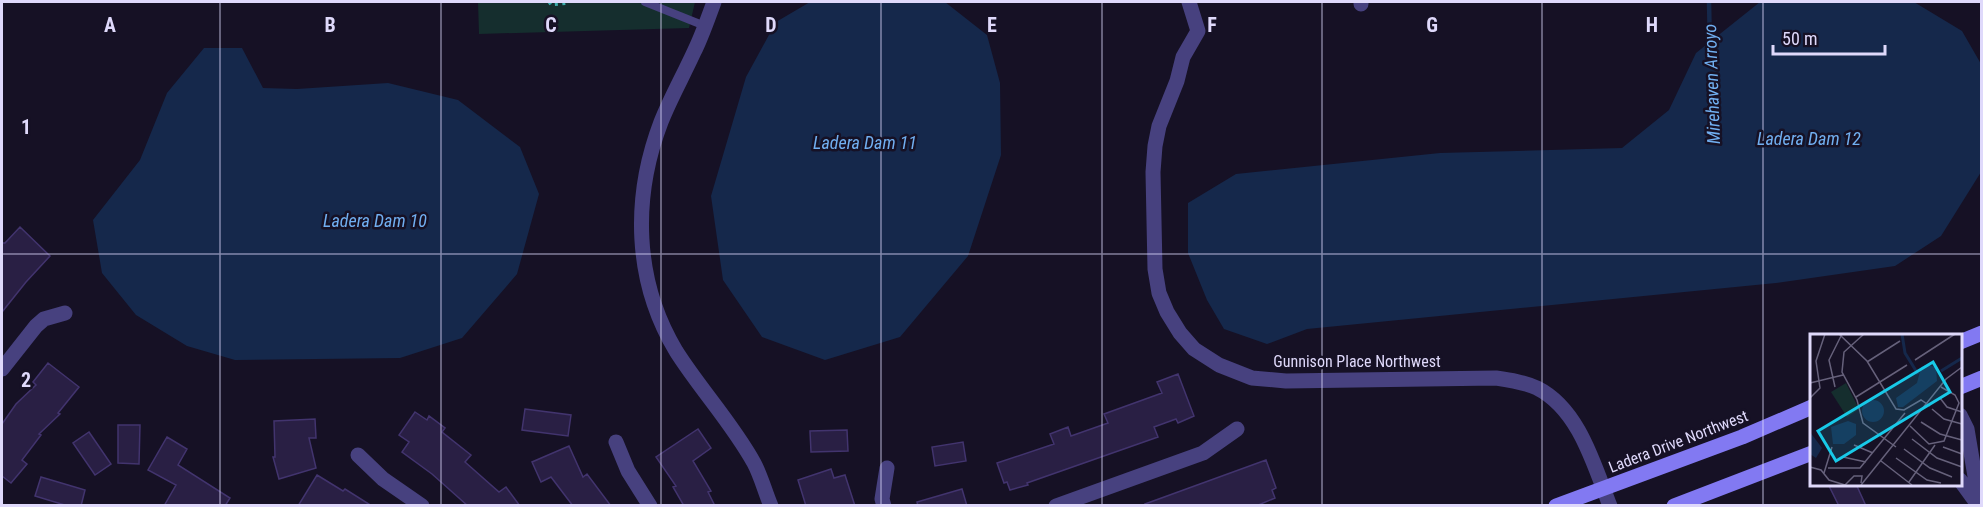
<svg xmlns="http://www.w3.org/2000/svg" width="1983" height="507" font-family="'Roboto Condensed',sans-serif">
	<style>
		.green { fill: #152e2e }
		.water { fill: #15284b }
		.lines { fill: none; stroke-linecap: round; stroke-linejoin: round }
		.stream { stroke: #15284b; stroke-width: 4.5 }
		.building { fill: #291f44; stroke: #42346e; stroke-width: 1.5 }
		.path { stroke: #3cadac; stroke-width: 3; stroke-dasharray: 3 4.5; stroke-linecap: butt }
		.service { stroke: #47417f; stroke-width: 8 }
		.minor { stroke: #47417f; stroke-width: 15 }
		.tertiary { stroke: #47417f; stroke-width: 15 }
		.secondary { stroke: #8279f2; stroke-width: 15 }
		.grid { fill: none; stroke: #dfd9fb; stroke-width: 1.5; stroke-opacity: 0.55 }
		.labels { text-anchor: middle; stroke-width: 5; stroke-linejoin: round; paint-order: stroke }
		.street-label { font-size: 16px; fill: #dfd9fb; stroke: #161125 }
		.water-label { font-size: 18px; font-style: italic; fill: #71aff1; stroke: #161125 }
		.inset-river { fill: none; stroke: #15284b; stroke-width: 3 }
		.inset-road { fill: none; stroke: #66617b; stroke-width: 1.5 }
		.view { fill: #18c9e8; fill-opacity: 0.15; stroke: #18c9e8; stroke-width: 3 }
		.inset-edge { fill: none; stroke: #dfd9fb; stroke-width: 3 }
		.grid-label { font-size: 20px; text-anchor: middle; font-weight: bold; fill: #dfd9fb; stroke: #161125; stroke-width: 5; stroke-linejoin: round; paint-order: stroke }
	</style>
	<rect width="100%" height="100%" fill="#161125"/>
	<path class="green" d="M478 2H695L689 28 479 34Z"/>
	<path class="water" d="M810 2H945L987 35 1000 83 1001 155 968 256 900 337 825 360 762 337 723 280 711 196 746 77 776 22Z
		M1760 2H1914L1962 31 1981 64V172L1941 236 1895 266 1776 283 1307 329 1267 344 1224 329 1207 300 1188 253V203L1236 174 1440 153 1622 148 1669 110 1696 53Z
		M204 48H242L263 88 297 89 388 83 458 100 520 147 539 194 517 274 462 338 400 358 235 360 187 346 136 315 102 273 93 220 140 160 167 93Z"/>
	<g class="lines">
		<path class="stream" d="M1709 2 1710 47"/>
	</g>
	<path class="building" d="M20 227 50 256 26 282 2 312V243H5Z
		M48 363 79 387 58 413 60 414 39 434 41 435 22 460 27 464 11 483 2 476V424L16 404 36 385 33 382Z
		M1178 374 1194 416 1178 423 1176 419 1154 427 1158 437 1027 483 1028 485 1010 490 1007 482 1004 483 997 463 1054 444 1050 434 1068 427 1071 436 1108 423 1104 414 1162 393 1157 382Z
		M525 409 571 415 568 436 522 430Z
		M415 412 427 420 429 416 445 428 442 432 471 455 465 462 499 492 506 487 520 506H468L432 474 402 452 409 442 399 435Z
		M315 419 316 438H309L316 468 279 479 273 457H275L274 421Z
		M118 425H140L139 464 118 463Z
		M698 429 711 448 693 461 711 491 708 492 715 506H684L673 487 676 486 656 457Z
		M847 430 848 451 811 452 810 431Z
		M89 432 111 464 95 475 73 443Z
		M167 437 187 449 178 465 230 498 225 506H164L176 485 148 470Z
		M963 442 966 461 935 466 932 447Z
		M569 446 583 477 587 474 611 506H573L551 477 541 482 532 462Z
		M1266 460 1276 488 1272 490 1275 498 1256 506H1146L1145 504Z
		M831 469 834 478 845 475 855 506H806L798 480Z
		M317 475 343 491 345 489 372 506H298Z
		M41 477 85 490 81 506H68L35 496Z
		M1828 484H1856L1866 506H1839Z
		M962 489 967 506H918L917 502Z"/>
	<g class="lines">
		<path class="path" d="M549 2 551 5 569 3"/>
		<path class="service" d="M645 2 705 26"/>
		<path class="minor" d="M1189 2 1198 31 1183 57 1177 81 1159 126 1155 146 1153 172 1155 269 1159 293 1167 312 1180 333 1194 349 1219 365 1252 378 1286 381 1496 378C1510 380 1524 382 1537 388 1579 409 1594 465 1610 506
			M1361 2V4
			M2 369 36 326 44 319 65 313
			M616 442 628 471 650 506
			M358 455 383 479 422 506
			M884 506 882 499 887 468
			M1056 506 1203 453 1237 429"/>
		<path class="tertiary" d="M714 2C708 18 702 36 694 52 683 76 670 99 661 122 632 198 634 281 676 351 700 389 732 423 754 463 761 476 765 492 771 506
			M1960 415 1967 429 1980 506
			M1960 480 1976 502"/>
		<path class="secondary" d="M1960 342 1982 333
			M1960 387 1982 378
			M1556 506 1742 437 1812 407
			M1674 506 1812 453"/>
	</g>
	<path class="grid" d="M220 2V506M441 2V506M661 2V506M881 2V506M1102 2V506M1322 2V506M1542 2V506M1763 2V506M2 254H1982"/>
	<g class="labels">
		<g class="street-label">
			<text x="1357" y="367">Gunnison Place Northwest</text>
			<text transform="translate(1678 441) rotate(-21)" y="6">Ladera Drive Northwest</text>
		</g>
		<g class="water-label">
			<text transform="translate(1712 84) rotate(-92)" y="6">Mirehaven Arroyo</text>
			<text x="1809" y="145">Ladera Dam 12</text>
			<text x="865" y="149">Ladera Dam 11</text>
			<text x="375" y="227">Ladera Dam 10</text>
		</g>
	</g>
	<g transform="translate(1810 334)">
		<rect width="152" height="152" fill="#161125"/>
		<path d="M36 49 49 75 37 83 21 58Z" fill="#152e2e"/>
		<path d="M116 31 126 33 127 47 93 73H88L86 64 107 49 111 33ZM52 77a11 11 0 1 1 22 0a11 11 0 1 1-22 0ZM38 87 46 90V101L34 110H23L21 93ZM0 98 12 114 6 124 0 120Z" fill="#15284b"/>
		<path class="inset-river" d="M92 0 95 19 108 40M131 37 152 24"/>
		<path class="inset-road" d="M29 0 57 27 86 75 94 76 111 66 120 72M54 0 34 18 32 38 47 66 53 89 86 113M105 26 145 0M57 28 90 7M0 49 33 41M25 53 19 26 32 0M46 63 97 31M0 64 10 54 6 27 15 0M130 64 137 73 152 78M122 75 134 85 152 90M111 88 130 100 152 106M100 92 119 110 134 107 149 69 145 61 131 53M102 105 127 124 152 133M44 111 63 119M133 113 152 120M94 115 120 134 142 143M33 123 56 128M86 124 117 146 131 149M71 127 102 151M0 133 11 136 19 146 35 151M18 134H50L95 79M14 139 22 113M99 148 125 111M35 151 44 142H52L51 149M51 151 136 45 152 33"/>
		<path class="view" d="M123 28 140 58 26 127 8 97Z"/>
		<rect width="152" height="152" class="inset-edge"/>
	</g>
	<g class="grid-label">
		<text x="110" y="32">A</text>
		<text x="330" y="32">B</text>
		<text x="551" y="32">C</text>
		<text x="771" y="32">D</text>
		<text x="992" y="32">E</text>
		<text x="1212" y="32">F</text>
		<text x="1432" y="32">G</text>
		<text x="1652" y="32">H</text>
		<text x="26" y="134">1</text>
		<text x="26" y="387">2</text>
	</g>
	<rect width="1983" height="507" fill="none" stroke="#dfd9fb" stroke-width="6"/>
	<path d="M1773 45v9h112v-9" fill="none" stroke="#dfd9fb" stroke-width="3"/>
	<text x="1782" y="45" font-size="18" fill="#dfd9fb" stroke="#161125" stroke-width="4.5" paint-order="stroke">50 m</text>
</svg>
